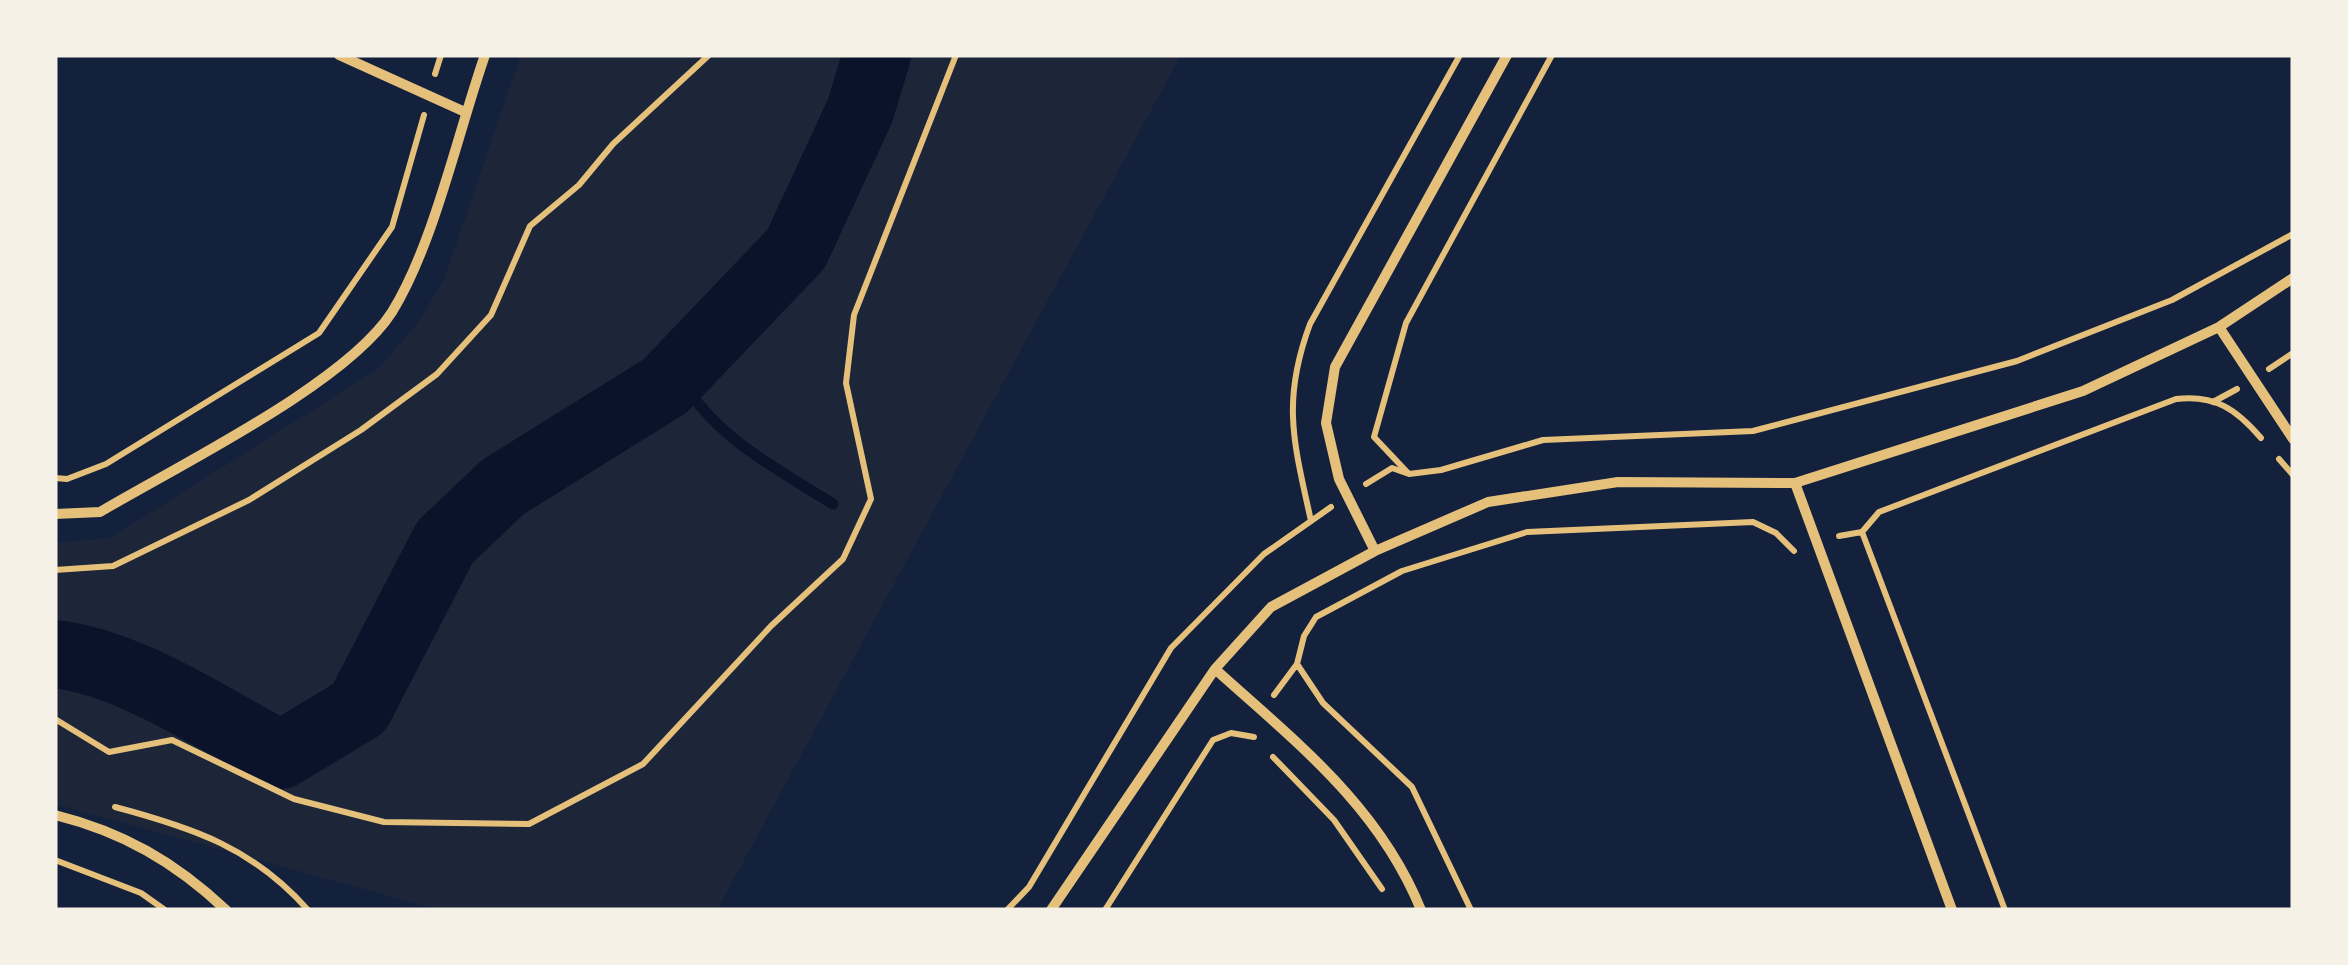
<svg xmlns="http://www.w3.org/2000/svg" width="2348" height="965" font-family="'Open Sans',sans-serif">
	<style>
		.green { fill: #1d2539 }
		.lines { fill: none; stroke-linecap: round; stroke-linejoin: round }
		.stream { stroke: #0b132b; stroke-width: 11 }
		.river { stroke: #0b132b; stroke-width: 68 }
		.path { stroke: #e5c07b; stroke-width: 6 }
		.minor { stroke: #e5c07b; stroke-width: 10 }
	</style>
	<rect width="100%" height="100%" fill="#14213d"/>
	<path class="green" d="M521 55H1181L717 910H440L55 804V543L110 538 378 369 417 324 444 280Z"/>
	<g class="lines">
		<path class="stream" d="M677 373C714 437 772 466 833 504"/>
		<path class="river" d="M55 654C129 662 215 720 281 755L359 708 445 542 503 487 665 386 796 249 860 111 877 55"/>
		<path class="path" d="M435 74 441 55
			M2269 369 2293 353
			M2213 402 2237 389
			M2279 459 2293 475
			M1408 473 1374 437 1406 323 1552 55
			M55 478 67 479 106 464 319 333 392 227 424 115
			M1366 484 1392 468 1409 474 1441 470 1543 440 1753 431 2017 361 2172 300 2293 234
			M1311 521C1294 443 1281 402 1310 324L1460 55
			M1839 536 1862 532
			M55 570 113 566 249 500 361 430 437 374 491 315 530 226 579 185 613 144 709 55
			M1274 695 1297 664
			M55 719 109 752 172 740 294 799 384 822 529 824 643 764 771 626 843 559 871 499 846 383 854 315 956 55
			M1273 757 1334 820 1382 889
			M115 807C194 828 253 848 308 910
			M55 860 141 893 165 910
			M1007 910 1029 887 1171 648 1264 554 1331 507
			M1105 910 1213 740 1231 733 1254 737
			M1471 910 1412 787 1323 703 1297 664 1304 636 1316 617 1402 571 1527 532 1753 522 1776 533 1794 551
			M2005 910 1862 532 1879 512 2176 399C2215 394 2237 410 2261 438"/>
		<path class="minor" d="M339 55 465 112
			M2219 327 2293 439
			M1795 483 1952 910
			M55 514 100 512C177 466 346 384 392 312 434 244 458 132 485 55
			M1375 551 1339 479 1326 423 1335 367 1507 55
			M1215 669C1296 742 1379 806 1421 910
			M55 815C123 832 175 862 226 910
			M1051 910 1215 669 1271 607 1375 551 1488 502 1618 482 1795 483 2083 391 2219 327 2293 278"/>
	</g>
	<rect width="2348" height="965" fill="none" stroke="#f6f1e7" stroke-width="115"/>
</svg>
